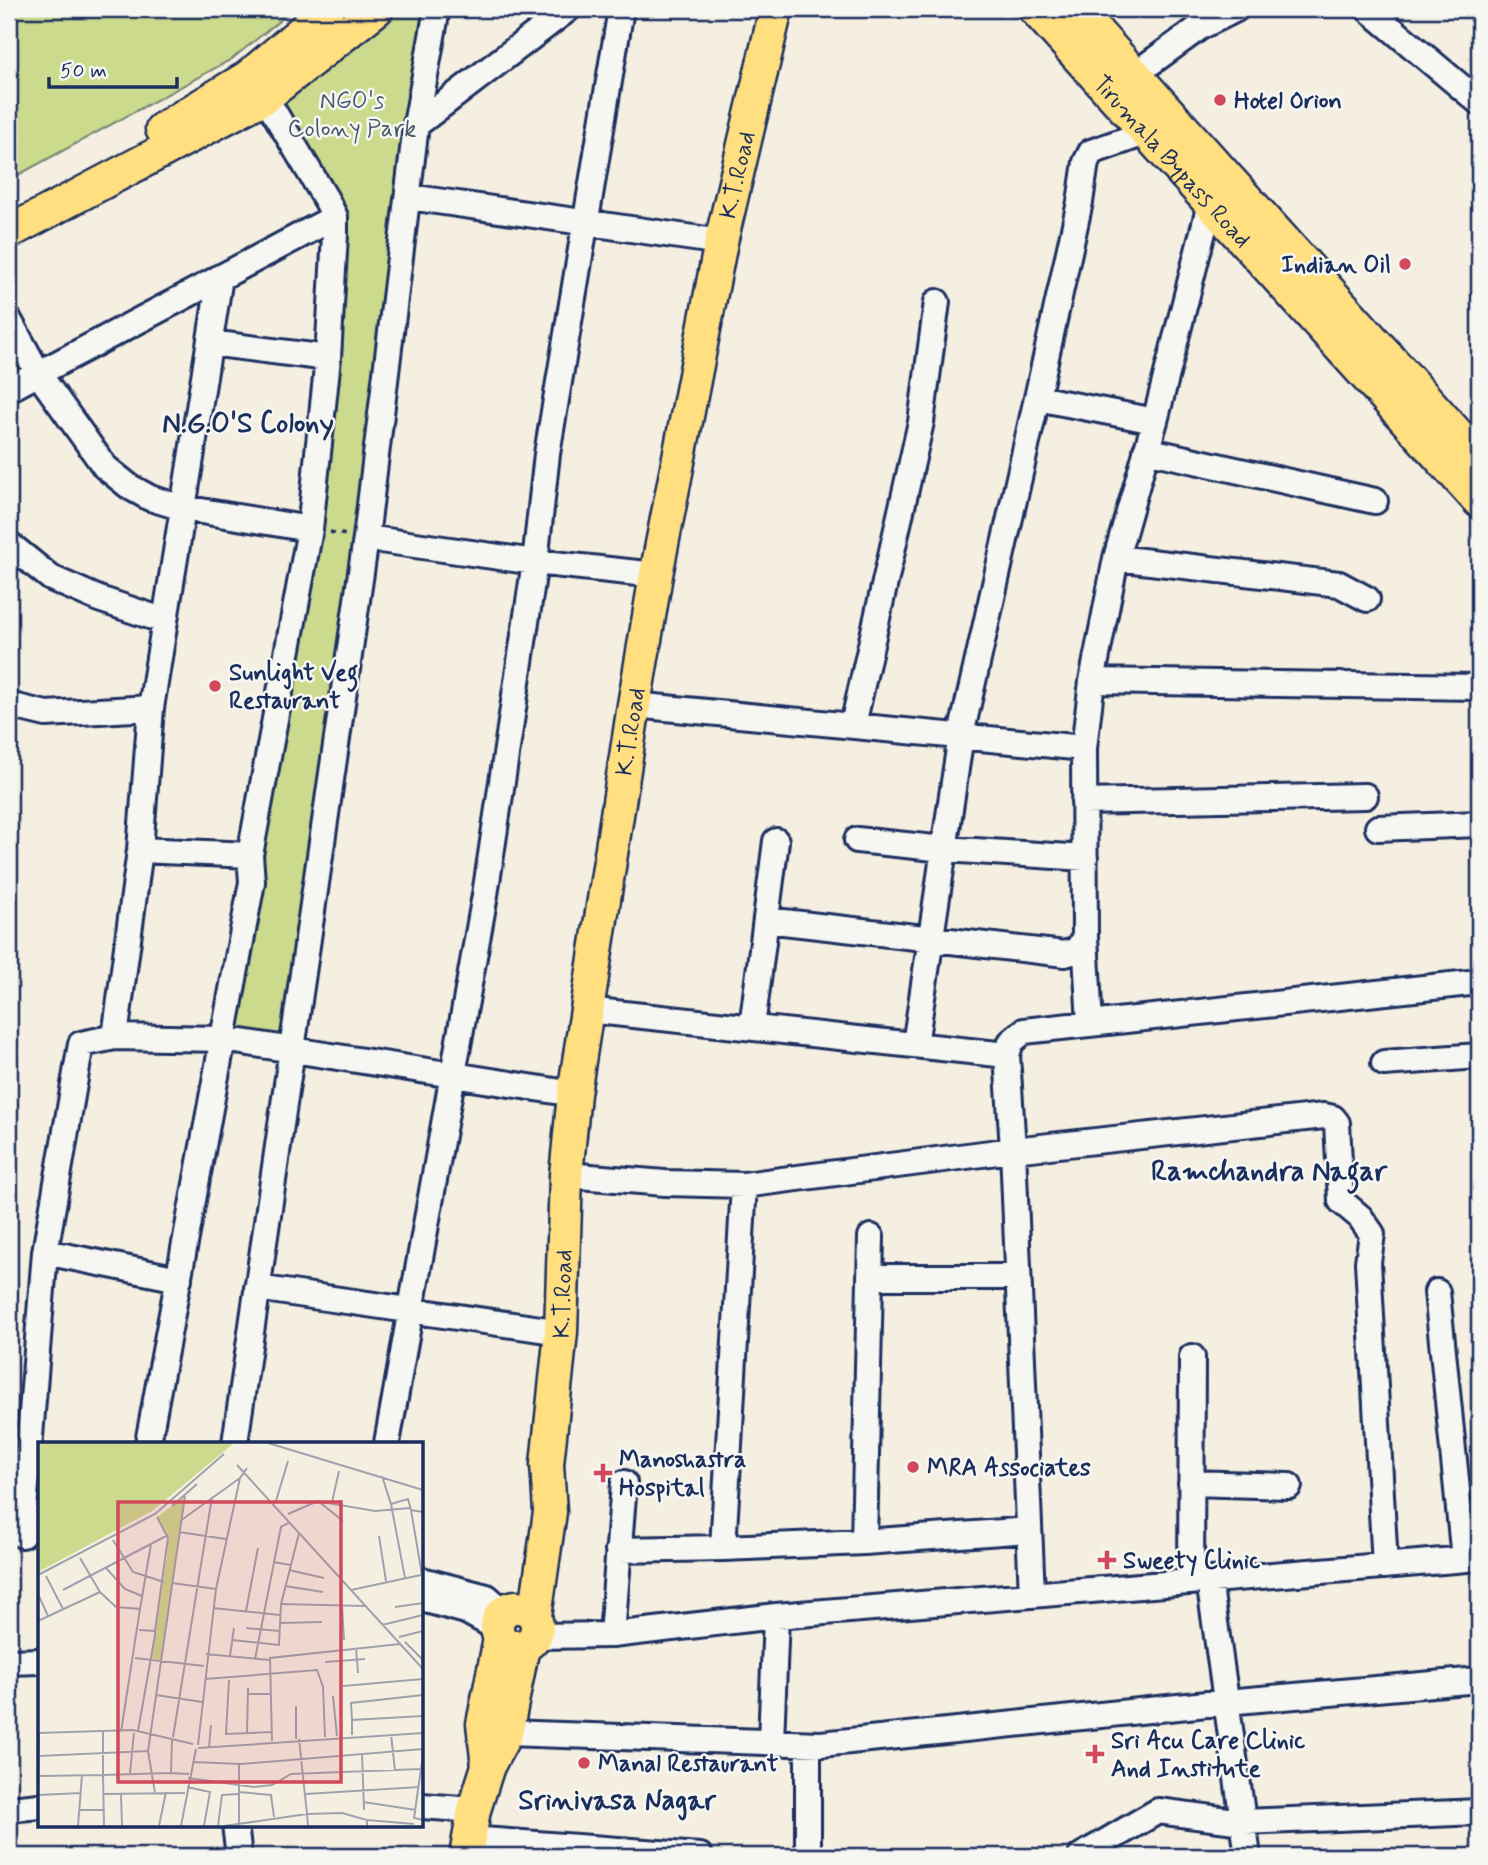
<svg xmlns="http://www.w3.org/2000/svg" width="1488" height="1865" font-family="Mynerve,sans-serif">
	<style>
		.green { fill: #ccda8d; stroke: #748476; stroke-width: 2 }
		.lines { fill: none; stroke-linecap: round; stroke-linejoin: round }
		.minor-casing { stroke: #1b2f5e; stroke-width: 30 }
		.major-casing { stroke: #1b2f5e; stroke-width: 37 }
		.path { stroke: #1b2f5e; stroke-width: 3.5; stroke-dasharray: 5 5; stroke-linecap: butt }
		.minor { stroke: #f6f6f2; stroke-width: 24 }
		.major { stroke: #ffdf80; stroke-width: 32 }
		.poi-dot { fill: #d1495b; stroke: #f6f6f2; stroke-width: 2.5 }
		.labels { text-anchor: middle; stroke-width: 5; stroke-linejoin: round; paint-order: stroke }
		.park-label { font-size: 24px; fill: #475a6a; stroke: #f6f6f2 }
		.poi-label { font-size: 24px; font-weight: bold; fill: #1b2f5e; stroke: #f6f6f2; text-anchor: start }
		.street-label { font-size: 24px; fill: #1b2f5e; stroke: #f6f6f2 }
		.quarter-label { font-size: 28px; font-weight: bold; fill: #1b2f5e; stroke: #f6f6f2 }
		.inset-road { fill: none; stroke: #9ea2ad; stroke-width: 2 }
		.view { fill: #d1495b; fill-opacity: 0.15; stroke: #d1495b; stroke-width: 3.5 }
		.inset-edge { fill: none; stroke: #1b2f5e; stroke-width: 3.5 }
	</style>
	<rect width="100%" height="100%" fill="#f5efe2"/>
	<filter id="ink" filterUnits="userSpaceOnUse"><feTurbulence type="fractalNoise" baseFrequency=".0143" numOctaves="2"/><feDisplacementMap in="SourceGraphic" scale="14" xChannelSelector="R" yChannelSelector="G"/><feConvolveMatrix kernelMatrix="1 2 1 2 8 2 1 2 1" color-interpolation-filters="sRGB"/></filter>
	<g filter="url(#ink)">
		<path class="green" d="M9 9H294L232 59 9 180Z
			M377 9H437L290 1049 220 1038 318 515 335 217 265 97Z"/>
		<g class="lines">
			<g class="minor-casing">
				<path id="minor" d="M1368 9 1479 102
					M1135 74 1200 27 1236 9
					M416 125 568 9
					M409 197 721 242
					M9 320 38 373 105 467 130 487 150 498 183 508 310 529
					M210 343 328 358
					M9 389 335 217
					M1037 398 1155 421 1116 558 1092 681
					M1155 421 1210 204
					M1146 450 1375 501
					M366 538 535 562 656 575
					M9 544 51 578 99 599 165 621
					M1116 558 1339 584 1367 599
					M9 705 46 714 151 708 140 850 115 1037 81 1044 45 1252 22 1535
					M634 705 1084 748
					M151 708 220 277
					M853 725 921 422 937 302
					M1084 802 1365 796
					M1378 828 1479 824
					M857 840 944 849 1085 858
					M140 850 250 855 252 882 148 1443
					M250 855 310 529 328 358 335 234V217L327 201 265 97
					M766 920 1065 954 1077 950 1085 937 1084 748 1092 681 1479 687
					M1085 937 1090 1024
					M587 1010 1007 1055
					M752 1027 776 841
					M115 1037 223 1039 574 1094
					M915 1045 961 735 1037 398 1080 202 1086 162 1091 152 1148 132
					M1384 1063 1479 1056
					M566 1175 665 1183 744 1185 1013 1150 1324 1116 1333 1118 1337 1123 1341 1201 1360 1217 1372 1234 1368 1262 1385 1566
					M744 1185 723 1548 864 1542 1029 1530
					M45 1252 179 1279
					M870 1277H1018
					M257 1288 561 1332
					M1437 1292 1464 1559
					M235 1443 366 538 416 125 437 9
					M387 1443 485 895 535 562 547 454 621 9
					M1191 1483 1289 1486
					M864 1542 871 1237
					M618 1550 723 1548
					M422 1580 487 1597 504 1612
					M1209 1580 1248 1856
					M1191 1582 1192 1357
					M1032 1595 1013 1150 1007 1055 1011 1042 1024 1031 1479 982
					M422 1599 466 1611 497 1628
					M612 1635 624 1483
					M536 1636 612 1635 776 1616 1479 1558
					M9 1662 40 1661
					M506 1733 821 1744 1226 1702 1479 1680
					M771 1742 776 1616
					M808 1744V1856
					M422 1806 474 1810
					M9 1809 40 1806
					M235 1825 239 1856
					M469 1839 700 1856
					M1081 1856 1158 1811 1243 1822 1479 1812"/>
			</g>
			<g class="major-casing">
				<g id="major">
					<path id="s1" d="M1035 9 1479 501"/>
					<path d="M1076 9 1479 458"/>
					<path d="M162 129 248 77 328 9"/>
					<path d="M9 232 265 97 377 9"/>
					<circle cx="517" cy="1627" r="20"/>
					<path id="s2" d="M535 1616 550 1512 547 1464 561 1332 566 1175 574 1094 634 705 656 575 721 242 776 9"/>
					<path d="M488 1766 483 1724 500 1639"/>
					<path d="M466 1856 474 1810 488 1766 506 1733 523 1647"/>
				</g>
			</g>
			<path class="path" d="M330 532 346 535"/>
			<use href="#minor" class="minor"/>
			<use href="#major" class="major"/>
		</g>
	</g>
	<g class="poi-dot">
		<circle cx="1220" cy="100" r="7"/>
		<circle cx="1405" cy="264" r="7"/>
		<circle cx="215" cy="686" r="7"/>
		<circle cx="913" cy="1467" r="7"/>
		<path d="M599.5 1462.5h7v7h7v7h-7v7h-7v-7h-7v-7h7z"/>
		<path d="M1103.5 1549.5h7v7h7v7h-7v7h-7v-7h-7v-7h7z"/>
		<path d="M1091.5 1743.5h7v7h7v7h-7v7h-7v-7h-7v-7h7z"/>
		<circle cx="584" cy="1763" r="7"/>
	</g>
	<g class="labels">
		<g class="park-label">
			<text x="352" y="108">NGO's<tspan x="352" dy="28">Colony Park</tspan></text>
		</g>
		<g class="poi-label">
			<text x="1234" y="108">Hotel Orion</text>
			<text x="1391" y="272" text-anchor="end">Indian Oil</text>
			<text x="229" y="680">Sunlight Veg<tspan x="229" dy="28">Restaurant</tspan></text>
			<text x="619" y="1467">Manoshastra<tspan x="619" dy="28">Hospital</tspan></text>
			<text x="927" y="1475">MRA Associates</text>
			<text x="1123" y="1568">Sweety Clinic</text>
			<text x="1111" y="1748">Sri Acu Care Clinic<tspan x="1111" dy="28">And Institute</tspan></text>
			<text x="598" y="1771">Manal Restaurant</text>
		</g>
		<g class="street-label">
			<text dy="8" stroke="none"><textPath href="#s1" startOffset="205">Tirumala Bypass Road</textPath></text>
			<text dy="8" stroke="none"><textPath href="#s2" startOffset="1458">K.T.Road</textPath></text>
			<text dy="8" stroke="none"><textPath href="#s2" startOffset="891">K.T.Road</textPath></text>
			<text dy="8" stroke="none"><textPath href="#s2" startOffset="324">K.T.Road</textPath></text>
		</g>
		<g class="quarter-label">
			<text x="248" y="432">N.G.O'S Colony</text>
			<text x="1269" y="1180">Ramchandra Nagar</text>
			<text x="617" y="1809">Srinivasa Nagar</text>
		</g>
	</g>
	<g transform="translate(38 1442)">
		<rect width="385" height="385" fill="#f5efe2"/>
		<path d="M0 1H196L114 69 0 130ZM147 54 123 218 113 216 129 114 130 93 119 75Z" fill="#ccda8d"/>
		<path class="inset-road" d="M230 1 385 48M199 23 385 227M344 34 353 62 370 57 373 68 385 70M238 59 250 19M278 59 337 69 372 66M294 60 301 29M353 62 367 136M134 64 159 42M373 68 384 133M250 72 280 59 305 79M142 79 202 36M141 90 188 97M341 94 348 139M75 98 95 130 126 140M42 116 62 150 78 165 102 167 83 290M235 120 253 123 243 162M253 123 261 91M68 126 87 147 104 154M251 128 286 136M0 133 117 72 186 12M8 134 25 167M134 141 178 147M247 144 285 150M25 148 130 93M313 148 383 133M0 152 10 174M304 163 306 198M357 165 385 161M175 166 242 173M102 167 113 102M208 169 220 106M0 179 62 150M242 181 284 180M344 183 385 173M208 186 242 189M117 189 130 96 119 75M361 195 385 189M194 198 241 203 243 162 327 164M367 200 385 218M318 206 320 231M168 212 231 218M192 214 196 186M97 216 166 224M217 217 243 85 252 80M287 220 327 217M167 237 279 228 285 245 287 295M191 238 188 292 234 290M305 244 385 237M210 252H232M118 253 164 260M295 254 299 294M314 278 313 261 385 253M65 288V333L133 331M100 289 117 193V189L101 188M0 291 95 288 155 302M209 292 210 246M353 292 357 329M314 293V278L385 274M135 295 174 55M258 297V264M261 297 269 372 304 371 329 378V384M134 298 133 331 151 332M234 299 232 216 362 202M160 303 178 147 202 36 209 26M171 305 173 283M160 306 385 291M324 311 326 368M385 313 376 376 385 378M1 314 110 309M156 320 203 322 385 307M201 322V350M92 331 96 291M1 334 65 333 66 384M0 336 1 291M150 336 216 345 234 343 253 332 383 327M149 345 172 350 166 384M117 351 110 309 147 54M66 352 147 351M83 352 84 384M268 352 381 345M0 353 43 351M325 360 378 368M41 368H66M329 378 376 382M40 384 44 333M121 384 128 350M143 384 158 307M180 384 184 353 200 352M186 384 269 372 270 384M201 384V350L233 353 236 375"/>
		<path class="view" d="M80 60H303V340H80Z"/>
		<rect width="385" height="385" class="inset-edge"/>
	</g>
	<rect width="1488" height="1865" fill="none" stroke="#f6f6f2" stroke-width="35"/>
	<rect x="18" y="18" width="1453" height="1830" fill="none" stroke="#1b2f5e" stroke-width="2.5" filter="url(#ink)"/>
	<path d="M49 77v10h128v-10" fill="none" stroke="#1b2f5e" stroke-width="3.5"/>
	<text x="60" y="77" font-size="21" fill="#1b2f5e" stroke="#f6f6f2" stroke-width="5" paint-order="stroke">50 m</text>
</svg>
